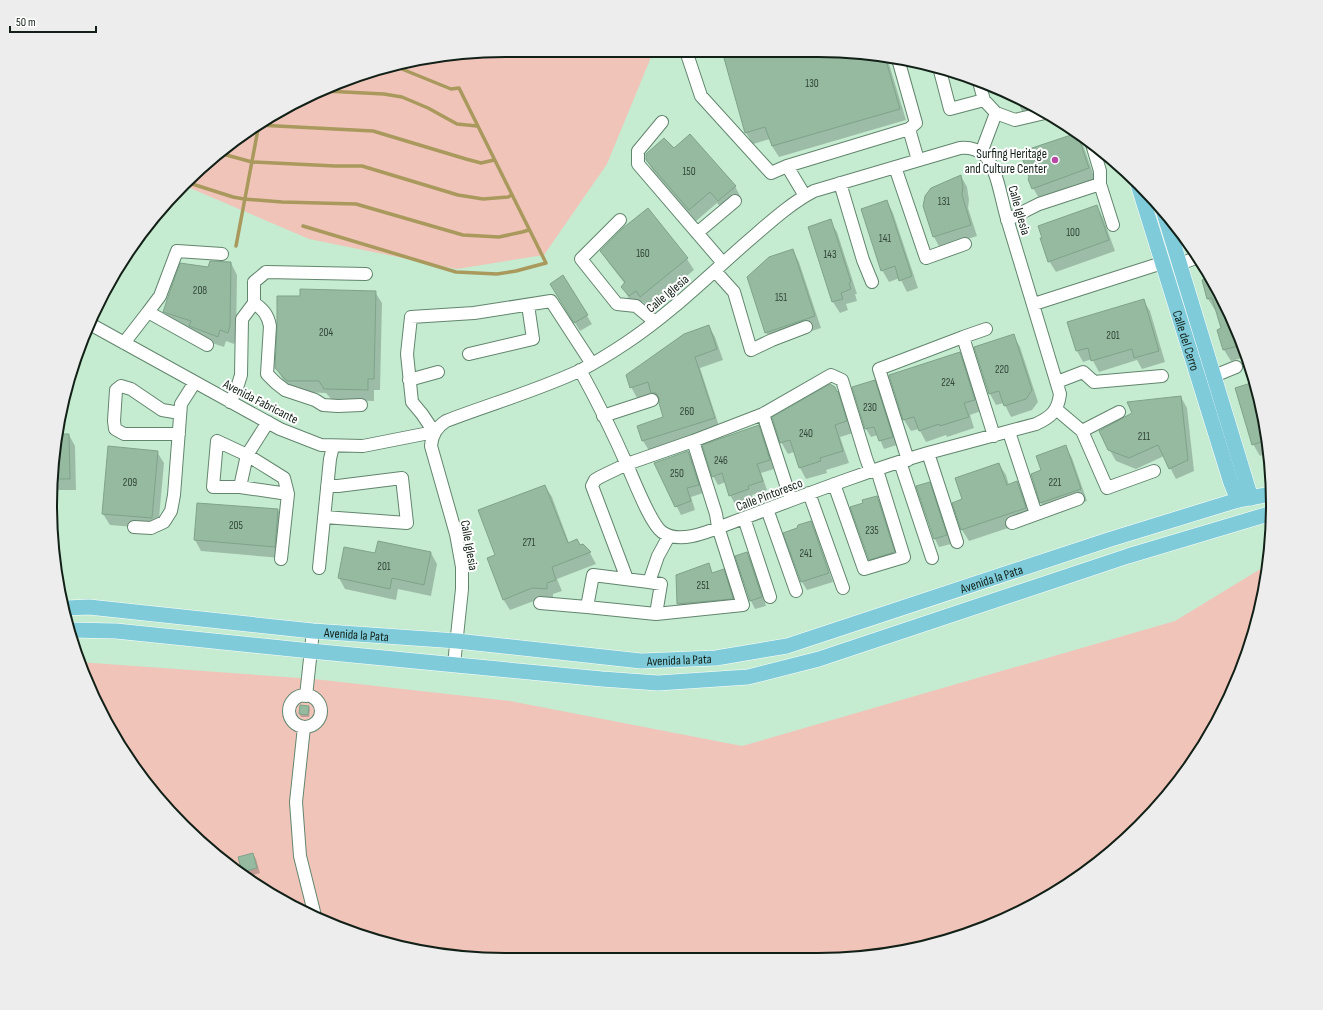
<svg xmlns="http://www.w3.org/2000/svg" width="1323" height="1010" font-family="'Sofia Sans Condensed',sans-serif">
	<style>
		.green { fill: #f0c4b9 }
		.shadow { fill: #0003 }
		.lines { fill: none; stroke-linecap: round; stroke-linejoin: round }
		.stream { stroke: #a9995d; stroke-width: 3.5 }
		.building { fill: #95baa0; stroke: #7fa38a }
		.minor-casing { stroke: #62856d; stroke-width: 14 }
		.major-casing { stroke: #fff; stroke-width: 16 }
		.minor { stroke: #fff; stroke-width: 12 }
		.major { stroke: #7fcbda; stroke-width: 15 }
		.poi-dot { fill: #b949a6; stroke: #fff; stroke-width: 1.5 }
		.labels { text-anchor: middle; stroke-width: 4; stroke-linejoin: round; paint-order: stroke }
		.number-label { font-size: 11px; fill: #334639 }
		.poi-label { font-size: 13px; fill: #122017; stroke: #fff; text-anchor: end }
		.street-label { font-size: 13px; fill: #122017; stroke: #fff }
		.rim { fill: none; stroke: #122017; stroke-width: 2 }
	</style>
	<rect width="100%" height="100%" fill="#c5ecd1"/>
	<path class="green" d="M505 50H654L607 164 544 255 457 269 309 239 183 185 205 163 277 111 387 66Z
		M1267 565 1264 594 1238 679 1196 758 1140 827 1071 883 992 925 877 956H445L359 936 277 899 205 847 127 758 79 662 314 679 510 701 742 746 1175 621Z"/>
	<path class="shadow" d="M723 51H848L887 57 906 120 779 157 772 146 770 139 753 144 746 133Z
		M1016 96 1019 97 1041 110 1024 115 1018 103Z
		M1076 134 1083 145 1095 179 1040 200 1033 188Z
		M674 150 735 186 741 198 725 212 717 203 696 221 653 171 646 159Z
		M961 176 967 187 969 200 968 208 977 236 940 248 934 237 924 206Z
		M887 201 893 213 918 288 907 292 900 278 889 282 882 270Z
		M1097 206 1103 218 1115 251 1056 272 1049 261Z
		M647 209 687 259 694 270 648 308 643 302 636 307 629 299 623 287 625 284 608 262 601 251Z
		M830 221 837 232 857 294H855L857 301 846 304 848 310 840 313 833 302 809 228Z
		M793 250 799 262 821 328 772 344 766 332Z
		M231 263 237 275 236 338 234 344 226 341 224 347 197 338 171 323 165 312 208 268Z
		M563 276 592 324 580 331 556 292Z
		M1210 278 1238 331 1246 357 1231 361 1224 350 1218 330 1222 329 1216 310H1215L1208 299Z
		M375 292 382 303 380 390H374V401L332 400 326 393 295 392 283 380 276 368 301 298Z
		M1143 300 1150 311 1165 362 1142 369 1137 360 1099 372 1092 359 1083 362 1077 351Z
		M709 326 715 337 723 360 700 368 720 429 650 452 643 441 639 426 665 418 660 404 653 393 637 398 631 387Z
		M1013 335 1020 347 1038 402 1032 410 1011 417 1004 403 996 405 990 394 975 348Z
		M959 353 966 365 981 411 970 415 974 428 947 437 946 435 926 442 919 429 911 431 904 420 890 376Z
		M874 381 879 390 897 445 884 449 878 435 871 437 866 429 853 388Z
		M1254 383 1264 416 1268 453 1260 456 1253 444Z
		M834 388 844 404 853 433 840 437 849 463 826 470 827 473 806 479 800 468 794 452 788 454 781 442Z
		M1181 397 1187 408 1194 471 1176 479 1164 456 1136 469 1116 461 1109 449Z
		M758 427 763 435 774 469 761 473 767 490 752 495 753 498 735 504 730 495 726 482 718 485 713 476Z
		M58 435H69L75 446 76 490H54Z
		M1066 447 1072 458 1087 501 1048 514 1041 503 1032 474 1042 471Z
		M157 452 164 463 158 529 110 525 103 514Z
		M688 452 693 460 703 493 691 497 695 510 681 515 655 463Z
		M999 464 1006 475 1009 485 1017 483 1023 494 1032 520 969 541 962 530 953 503 964 500Z
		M929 483 934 492 951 544 939 547 935 539 917 487Z
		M545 486 552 497 569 543 580 546 583 545 590 553 596 564 557 579 562 591 553 594V600L539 599 510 610 503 599 497 555Z
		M877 497 883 508 900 563 876 571 870 559 864 504Z
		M278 510 284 522 281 558 201 551 195 540Z
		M810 522 815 530 833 582 807 590 802 582 785 533 798 529Z
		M431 553 437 564 431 596 398 589 396 600 345 589 339 578 376 555Z
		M747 553 752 562 766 606 755 609 751 601Z
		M708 565 713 574 723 570 730 582 739 609 685 615 678 604 677 575Z
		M301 706 309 707 310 709 309 717H301L300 714Z
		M253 854 256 859 260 873 247 877 243 872 239 858Z"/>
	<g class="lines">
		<path class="stream" d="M325 91 384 94 402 97 428 108 457 124 477 126
			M258 125 373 131 466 159 481 163 494 160
			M219 153 252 162 335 166H362L458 195 483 199 508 197 512 195
			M186 182 233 197 244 199 282 202 356 204 463 235 499 237 522 232 529 230
			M303 226 456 272 497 274 516 271 546 263 459 88 451 89 392 65
			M236 246 259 124"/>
	</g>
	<path class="building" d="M722 51H848L885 57 900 109 772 146 765 127 745 133Z
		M1077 133 1089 168 1032 189 1028 179 1029 177 1020 152Z
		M690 134 736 186 718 201 710 192 689 210 646 160V154L664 138 674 148Z
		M961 175 963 187 962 195 971 225 933 237 923 206 925 196 931 188Z
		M887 200 912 276 899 281 895 266 881 271 861 209Z
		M1097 205 1109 240 1048 262 1040 238H1042L1038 226Z
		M648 208 688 258 640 297 636 291 629 296 621 287 625 282 600 251 623 228Z
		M831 219 851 282 849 283 851 289 841 293 843 299 832 302 808 227Z
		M793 249 815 316 765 333 747 277 769 257Z
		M210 261 231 262 230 326 228 333 220 330 218 337 189 326 191 321 163 312 169 294 180 263 208 267Z
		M563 275 588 315 574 323 550 284Z
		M1210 277 1238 331 1242 345 1223 350 1217 330 1221 328 1212 298 1207 299 1202 280Z
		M300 289 376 291 374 379H368V390L324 389 319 381H287L275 368 277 326V296H300Z
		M1144 299 1159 351 1134 358 1132 349 1091 361 1088 348 1076 351 1067 322Z
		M709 325 717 349 695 357 715 418 642 441 637 426 663 417 659 403V398L656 393H651L648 382 630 388 626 375 684 334Z
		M1014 334 1032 390 1026 399 1004 406 999 391 989 394 974 347Z
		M960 352 975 400 964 403 969 417 940 426 939 424 919 431 914 417 903 420 889 375Z
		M875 380 893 437 879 441 874 427 865 429 852 387Z
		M1254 382 1264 416 1267 440 1252 445 1235 388Z
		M830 384 835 387 837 392 838 391 847 421 835 425 843 451 820 458 821 461 799 468 790 440 780 443 772 417Z
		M1181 396 1188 460 1169 469 1158 445 1129 458 1108 450 1099 431 1132 413 1127 402Z
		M759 425 770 460 757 464 763 481 748 486 749 489 729 496 722 473 712 477 702 445Z
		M58 434H69L70 479H55Z
		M1066 445 1081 489 1040 503 1031 474 1041 470 1036 456Z
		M108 446 158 451 152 518 102 514Z
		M688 451 699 485 687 488 691 501 675 507 654 463Z
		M999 463 1007 485 1017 481 1026 508 961 530 952 503 962 499 955 478Z
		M930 482 947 535 934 539 916 486Z
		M545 485 568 543 577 539 580 545 583 544 591 552 552 567 556 580 547 583V589L532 588 503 600 487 558 495 555 478 510Z
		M877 496 895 552 869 560 850 507 863 503 862 500Z
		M197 503 278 509 275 547 194 540Z
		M811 521 829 573 801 582 783 533 797 528 798 525Z
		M378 541 431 552 424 585 392 578 390 589 338 578 344 547 375 553Z
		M747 552 762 597 750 601 735 556Z
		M709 563 712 573 724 569 733 598 732 599 677 604 676 575Z
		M300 705 309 706 308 715 299 714Z
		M253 853 257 868 242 872 238 857Z"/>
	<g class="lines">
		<g class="minor-casing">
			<path id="minor" d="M686 51 701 96 771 173 787 166 805 196
				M898 59 916 123 909 129 918 160
				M939 67 950 109 984 100
				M979 82 984 100 996 113 981 153
				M996 113 1015 120 1045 113
				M662 122 638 151V164L723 263
				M1092 144 1100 171V184
				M787 166 909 129
				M895 167 926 258 965 244
				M840 183 863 260 872 282
				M620 220 581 259 617 304 636 306 655 322
				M1007 220 1039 204 1100 184 1113 225
				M697 233 735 201
				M1179 264 1199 257
				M715 271 734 292 751 350 772 340 806 327
				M254 303C263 309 268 315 270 326L267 374 276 383 285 390 315 400 323 405 338 406 361 405
				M1034 304 1162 263
				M148 312 160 296 177 251 222 254
				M90 324 280 429 321 445 363 446 434 432 422 414 412 402 407 354 411 317 474 313 551 301 592 364
				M963 337 986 329
				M124 343 148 312 207 345
				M469 354 533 339 528 305
				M1214 376 1236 367
				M409 380 438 372
				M1057 382 1083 372 1094 382 1162 376
				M230 402 236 391 241 375 242 319 254 303V282L266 272 366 274
				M1056 409 1082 431 1107 488 1154 471
				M603 416 652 400
				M268 422 247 455 240 487 288 494 281 559
				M1082 431 1119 412
				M1009 432 1036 514
				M179 434H124L115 429 114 421 116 390 121 386 131 389 162 410 180 413
				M928 453 957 542
				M908 460 879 369 963 337 994 436
				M900 462 932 558
				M834 484 864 569 904 557 877 470
				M240 487H213L217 441 247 455 284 478 288 494
				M809 493 843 588
				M791 500 763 414 831 375 842 380 866 458 871 472
				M767 509 796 591
				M324 517 407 523 402 478 338 486H327
				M744 518 770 597
				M1012 523 1078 499
				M134 527 151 528 164 522 171 511 174 495 181 404 195 382
				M319 568 330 459 333 446
				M627 579 592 486 595 480 600 477 627 464 693 441 763 414
				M649 582 593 575 587 607 656 614 661 584 649 582 658 556 669 536
				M540 603 587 607
				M656 614 743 605 718 527 716 514 693 441
				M454 664 462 589V567L456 534 431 446C432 434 437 427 446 421 490 404 536 391 579 371 595 363 611 353 626 343 670 314 708 276 747 242 768 224 789 204 814 191L960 148C970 147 981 150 987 158 998 172 1002 204 1008 222 1025 279 1043 336 1060 394 1058 411 1051 417 1036 424 1000 434 964 443 928 453 860 473 795 499 728 524 710 531 680 545 662 532 650 523 634 480 627 465 613 433 597 401 580 370
				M289 711a16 16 0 1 1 32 0a16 16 0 1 1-32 0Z
				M306 696 313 631
				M304 727 296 802 300 856 315 916"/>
		</g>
		<g class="major-casing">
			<g id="major">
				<path id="s1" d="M1137 181 1231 483 1238 500"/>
				<path d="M1164 213 1251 498"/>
				<path id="s2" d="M66 608 89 607 313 631 457 641 641 661 716 658 787 646 1108 540 1238 500 1272 494"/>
				<path d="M70 630 116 631 311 651 602 679 658 683 748 677 819 659 1128 556 1272 513"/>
			</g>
		</g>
		<use href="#minor" class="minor"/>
		<use href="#major" class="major"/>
	</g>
	<circle class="poi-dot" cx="1055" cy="160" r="4"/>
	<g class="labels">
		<g class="number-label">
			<text x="812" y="87">130</text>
			<text x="689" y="175">150</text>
			<text x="944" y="205">131</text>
			<text x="1073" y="236">100</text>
			<text x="885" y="242">141</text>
			<text x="643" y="257">160</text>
			<text x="830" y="258">143</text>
			<text x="200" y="294">208</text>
			<text x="781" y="301">151</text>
			<text x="326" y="336">204</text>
			<text x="1113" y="339">201</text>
			<text x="1002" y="373">220</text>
			<text x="948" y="386">224</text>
			<text x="870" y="411">230</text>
			<text x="687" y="415">260</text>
			<text x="806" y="437">240</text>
			<text x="1144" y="440">211</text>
			<text x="721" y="464">246</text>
			<text x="677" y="477">250</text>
			<text x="130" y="486">209</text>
			<text x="1055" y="486">221</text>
			<text x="236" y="529">205</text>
			<text x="872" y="534">235</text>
			<text x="529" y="546">271</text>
			<text x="806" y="557">241</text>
			<text x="384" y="570">201</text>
			<text x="703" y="589">251</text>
		</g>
		<g class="poi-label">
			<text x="1047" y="158">Surfing Heritage<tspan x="1047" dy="15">and Culture Center</tspan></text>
		</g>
		<g class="street-label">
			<text transform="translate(1020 210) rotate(74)" y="5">Calle Iglesia</text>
			<text transform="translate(667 293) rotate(-40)" y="5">Calle Iglesia</text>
			<text dy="5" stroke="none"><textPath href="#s1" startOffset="167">Calle del Cerro</textPath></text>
			<text transform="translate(261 401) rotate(27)" y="5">Avenida Fabricante</text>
			<text transform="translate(769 494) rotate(-21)" y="5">Calle Pintoresco</text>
			<text transform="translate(470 545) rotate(80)" y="5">Calle Iglesia</text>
			<text dy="5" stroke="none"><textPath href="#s2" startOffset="940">Avenida la Pata</textPath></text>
			<text dy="5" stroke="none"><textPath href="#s2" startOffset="292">Avenida la Pata</textPath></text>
			<text dy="5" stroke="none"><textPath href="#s2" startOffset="616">Avenida la Pata</textPath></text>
		</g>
	</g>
	<path d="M0 0H1323V1010H0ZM505 57H818A448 448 0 0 1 1266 505V505A448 448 0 0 1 818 953H505A448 448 0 0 1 57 505V505A448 448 0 0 1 505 57Z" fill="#ecedec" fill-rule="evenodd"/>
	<path class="rim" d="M505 57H818A448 448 0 0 1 1266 505V505A448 448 0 0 1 818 953H505A448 448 0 0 1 57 505V505A448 448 0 0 1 505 57Z"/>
	<path d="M10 26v6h86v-6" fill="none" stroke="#122017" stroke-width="2"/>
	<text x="16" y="26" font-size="12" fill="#122017" stroke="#ffffff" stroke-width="3" paint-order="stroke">50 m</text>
</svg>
